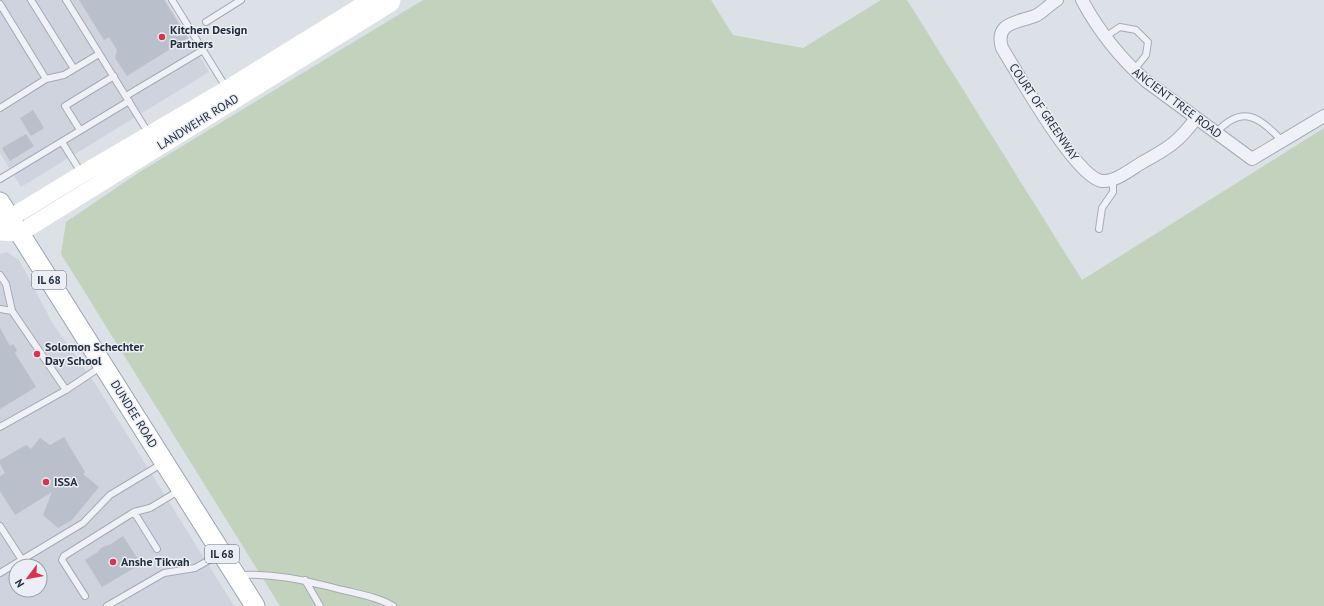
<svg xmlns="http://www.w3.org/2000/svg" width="1324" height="606" font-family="'PT Sans',sans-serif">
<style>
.built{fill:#ced3dd;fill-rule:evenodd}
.green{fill:#c2d2bc}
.building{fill:#b9c0cb}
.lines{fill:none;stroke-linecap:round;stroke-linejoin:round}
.service-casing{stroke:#a5abb5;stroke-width:8}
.minor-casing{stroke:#a5abb5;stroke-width:14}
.primary-casing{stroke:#9aa5b4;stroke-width:21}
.service{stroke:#eff1f6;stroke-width:6}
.minor{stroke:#eff1f6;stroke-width:12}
.secondary{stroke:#fff;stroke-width:17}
.primary{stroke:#fff;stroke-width:19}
.poi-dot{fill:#da334d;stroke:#ebeff5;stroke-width:1.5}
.labels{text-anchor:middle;stroke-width:3;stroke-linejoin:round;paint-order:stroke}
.shield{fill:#ebeff5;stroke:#606876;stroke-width:1}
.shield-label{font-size:11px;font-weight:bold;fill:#242e3f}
.poi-label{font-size:12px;font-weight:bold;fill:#242e3f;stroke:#ebeff5;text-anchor:start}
.street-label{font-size:12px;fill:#242e3f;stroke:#ebeff5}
</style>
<rect width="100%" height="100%" fill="#dce1e8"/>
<path class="built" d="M0 0H166L209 72 21 187 0 153Z
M7 252 19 260 53 324 96 385 234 606H0V254ZM16 566H40V590H16Z"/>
<path class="green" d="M423 0H711L733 35 803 48 881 0H907L1082 280 1324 128V606H280L61 254 66 222 138 173Z"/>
<path class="building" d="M79 0H164L188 38 127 76 115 58 117 50 109 37 104 40Z
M33 110 44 128 31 136 20 118Z
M26 134 34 146 10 161 2 148Z
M0 328 10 346 13 344 17 350 15 353 36 387 0 409Z
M64 437 85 472 83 474 99 487 72 520 58 528 43 515 52 492 15 515 0 491V476L5 473 0 464V460L26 445 31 449 40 438 50 445Z
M123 536 141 564 102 587 85 560 98 552 101 548 111 544Z"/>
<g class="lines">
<defs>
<path id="service" d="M31 0 74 69
M66 0 149 134
M172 0 227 89
M0 4 46 79
M206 22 241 0
M1105 37 1120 27 1136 30 1148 42 1146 55 1134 70
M126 96 203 50
M0 108 46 79 64 75 99 54
M80 130 65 106 114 76
M1216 133C1242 104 1260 117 1281 140
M62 142 82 174
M0 179 129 101
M1099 229 1102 208 1113 192V179
M0 275 6 284 12 311 66 390
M0 309 12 311
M0 427 66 390 102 366
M134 512 157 549
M0 526 22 560
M0 573 83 523 110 495 163 463
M239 575C277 573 306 581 343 590 359 594 378 597 393 606
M305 580 320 606
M85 596 62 560 64 556 134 512 150 508 180 490
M107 606 164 573 195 568 220 554"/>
<path id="minor" d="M1057 0C1050 4 1044 11 1037 15 1019 23 994 21 1002 48 1017 72 1076 178 1102 181 1116 182 1131 169 1143 162 1167 149 1180 141 1196 118
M1082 0C1099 32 1119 57 1146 81L1252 159 1324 116"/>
<path id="primary" d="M0 202 255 606"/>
</defs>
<use href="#service" class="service-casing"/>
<use href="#minor" class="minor-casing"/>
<use href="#primary" class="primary-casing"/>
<use href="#service" class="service"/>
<use href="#minor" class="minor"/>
<path class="secondary" d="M0 228 10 218 82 174 227 89 371 0
M0 232 20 233 391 3 392 0"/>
<use href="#primary" class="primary"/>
</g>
<g class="poi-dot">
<circle cx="162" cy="37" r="4"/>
<circle cx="37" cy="354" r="4"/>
<circle cx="46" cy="482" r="4"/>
<circle cx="113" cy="562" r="4"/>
</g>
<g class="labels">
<g class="shield">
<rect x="32" y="271" width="34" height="18" rx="3"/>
<rect x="205" y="545" width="34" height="18" rx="3"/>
</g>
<g class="shield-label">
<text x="49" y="284">IL 68</text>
<text x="222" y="558">IL 68</text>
</g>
<g class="poi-label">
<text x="170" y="34">Kitchen Design<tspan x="170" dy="14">Partners</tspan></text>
<text x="45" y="351">Solomon Schechter<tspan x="45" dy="14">Day School</tspan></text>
<text x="54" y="486">ISSA</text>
<text x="121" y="566">Anshe Tikvah</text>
</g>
<g class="street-label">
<text transform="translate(1177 103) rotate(37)" y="4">ANCIENT TREE ROAD</text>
<text transform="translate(1044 112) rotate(56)" y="4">COURT OF GREENWAY</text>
<text transform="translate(198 122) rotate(-32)" y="4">LANDWEHR ROAD</text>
<text transform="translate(134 414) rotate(58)" y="4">DUNDEE ROAD</text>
</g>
</g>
<g transform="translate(28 578) rotate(238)"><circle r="19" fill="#ebeff5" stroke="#9ba2ac"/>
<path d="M0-3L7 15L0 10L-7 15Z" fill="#da334d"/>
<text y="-6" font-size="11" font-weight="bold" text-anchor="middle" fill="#242e3f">N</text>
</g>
</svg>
